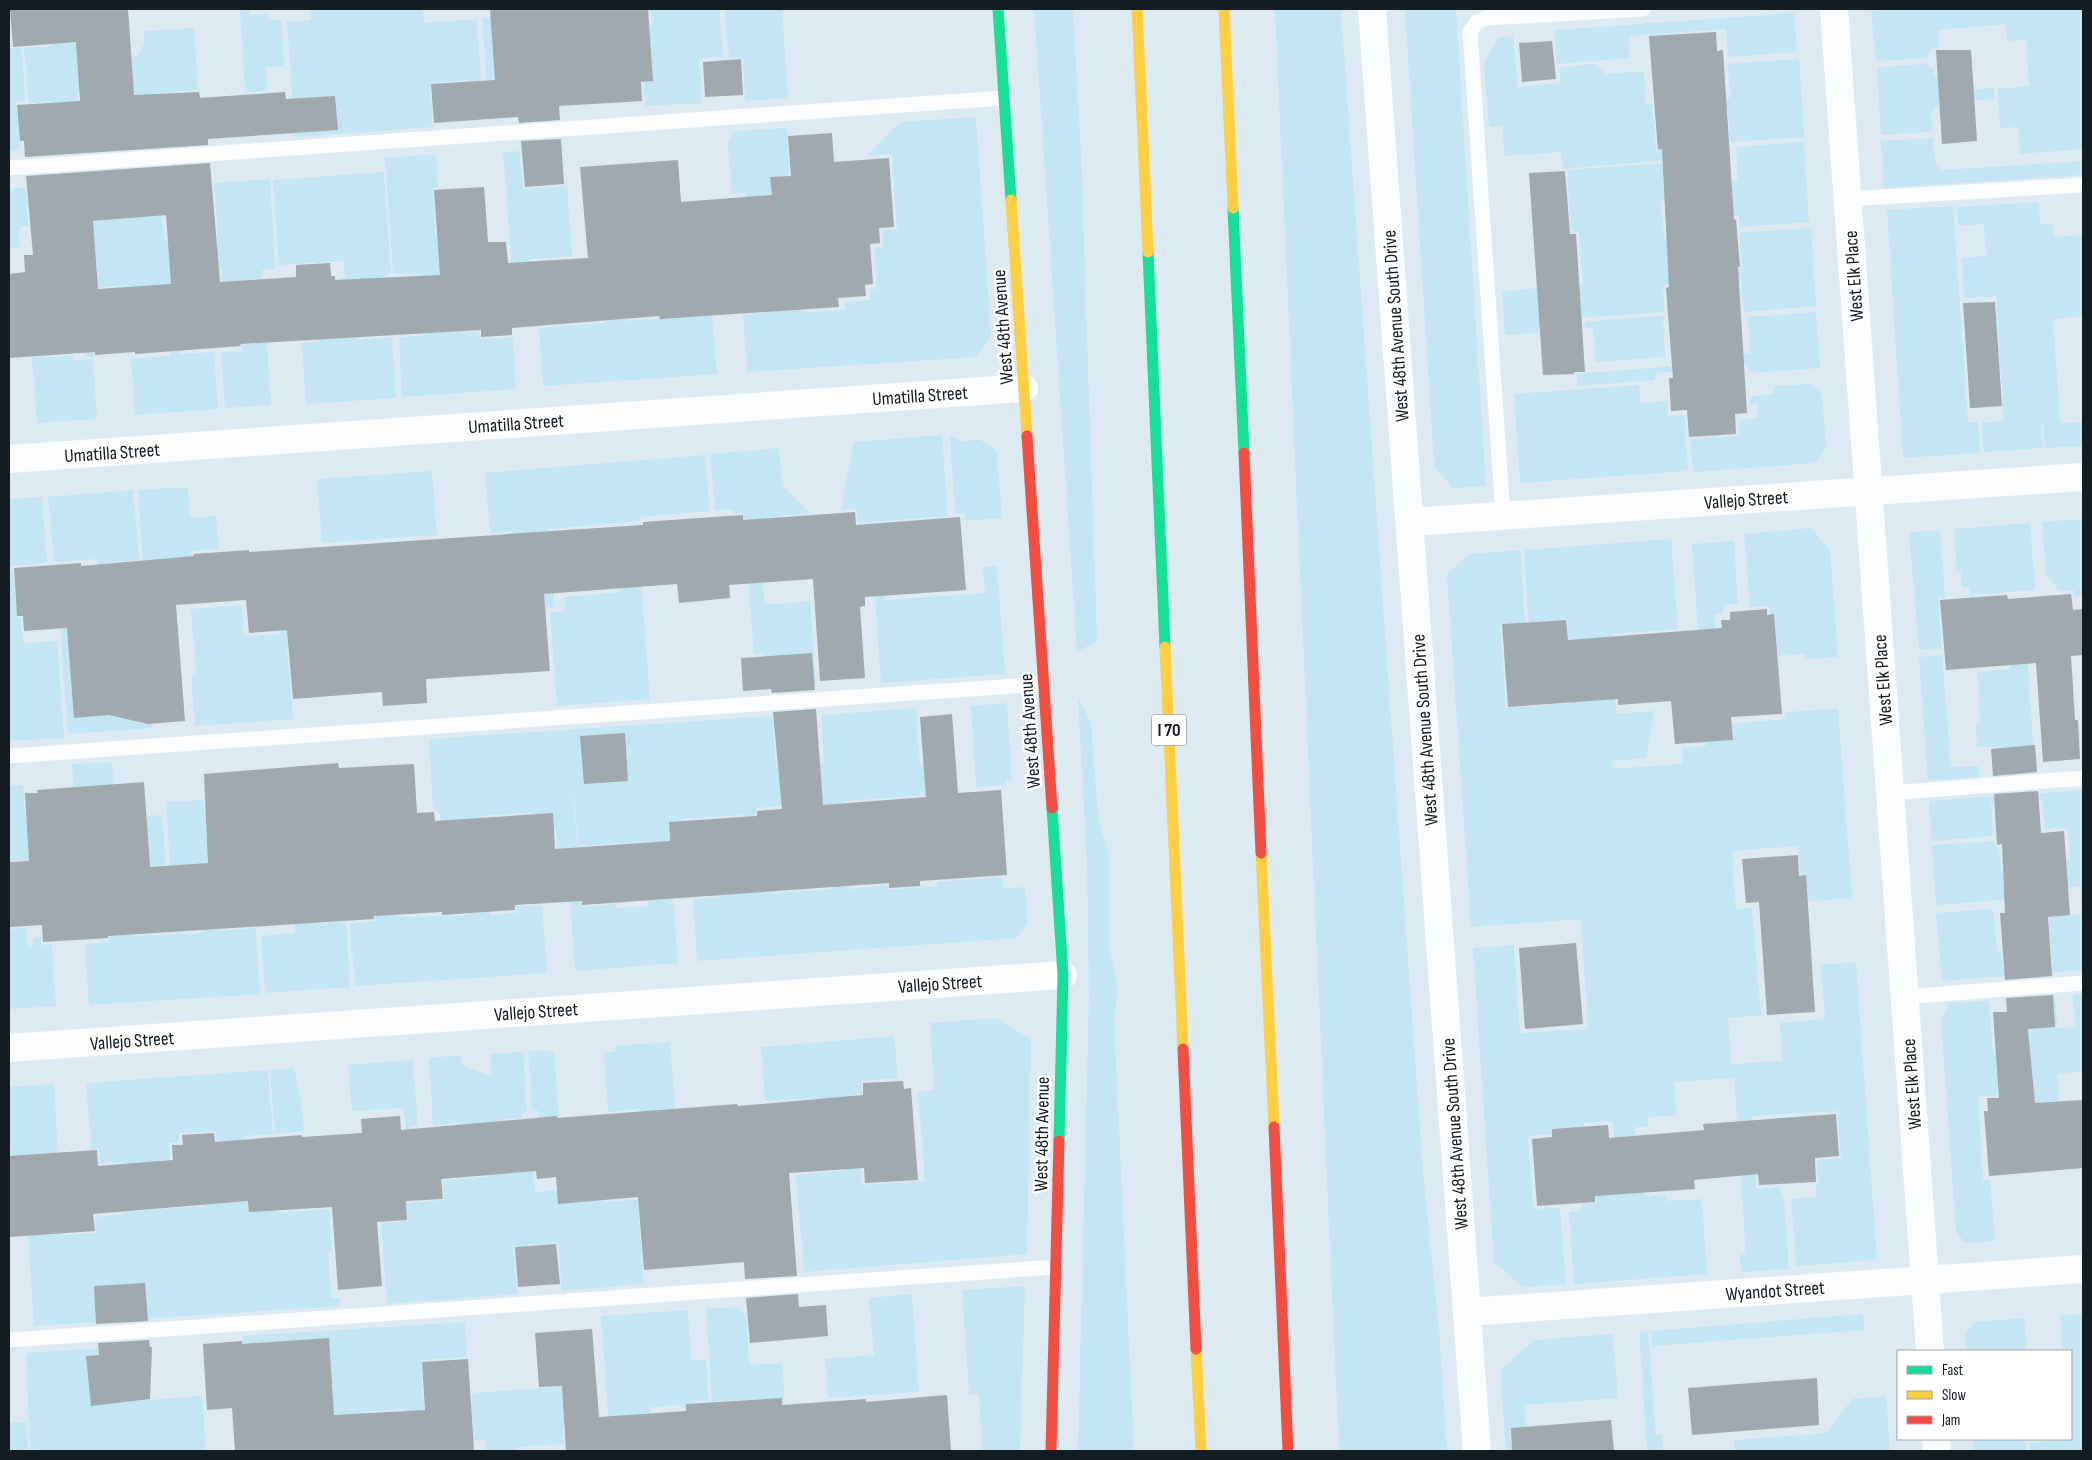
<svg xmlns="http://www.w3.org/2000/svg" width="2092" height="1460" font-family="'Sofia Sans Condensed',sans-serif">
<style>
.green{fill:#c4e6f4}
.building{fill:#9fa9ae;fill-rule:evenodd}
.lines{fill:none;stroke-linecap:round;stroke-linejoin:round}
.lane{stroke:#fafcfd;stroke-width:15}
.street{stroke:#fafcfd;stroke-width:28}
.fast{stroke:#16e098;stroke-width:11}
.slow{stroke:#ffcf43;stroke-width:11}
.jam{stroke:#f24e42;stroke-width:11}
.labels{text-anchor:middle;stroke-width:5;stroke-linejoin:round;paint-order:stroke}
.shield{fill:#fff;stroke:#5a6063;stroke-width:1}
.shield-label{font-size:18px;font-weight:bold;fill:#131c20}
.street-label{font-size:19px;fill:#131c20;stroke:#fff}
</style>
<rect width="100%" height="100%" fill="#ddeaf1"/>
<path class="green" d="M240 9H249L250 15 268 14 269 21 281 20 284 66 266 67 267 91 245 92Z
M310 9H423L424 23 477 19 481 81 469 82V80L430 83 433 127 295 137 287 22 311 20Z
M498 9H512L518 79 487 81 482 18 499 17Z
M576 9H604L607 39 638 28 652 26 651 9H719L723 57 699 58 702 103 645 106 642 65 581 80Z
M725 9H782L788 98 745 101 743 58H729Z
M1034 9H1073L1081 153 1097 641 1077 652Z
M1275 9H1341L1423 1172 1439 1330 1447 1451H1339Z
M1405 9H1456L1486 486 1452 488 1434 465Z
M1899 9H2083V149L2020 154 2018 127 2000 128 1998 89 2029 86 2026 40 2007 41 2005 24 1938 30 1939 47 1932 48 1926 58 1876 61 1871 11Z
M1794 13 1797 52 1728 57 1726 29 1629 36 1630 58 1557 64 1555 30Z
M75 26 99 91 77 92 80 136 55 138 53 101 29 103 24 48 53 46 52 28Z
M194 28 198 90 157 93 160 141 110 59 137 57 145 42 144 31Z
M1513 36 1518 87 1561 83 1559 67 1594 64 1606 74 1644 71 1646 104H1652L1656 150 1675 149 1676 159 1562 169 1561 152 1505 156 1502 126 1489 127 1484 63 1498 38Z
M9 37 11 49 22 48 25 101 16 102 20 150 9 151Z
M1799 59 1804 137 1730 142 1728 110 1656 115V104L1730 98 1728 64Z
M1925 64 1934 69V76H1942L1943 91 1994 88V99L1940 102 1931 114 1932 132 1881 135 1877 67Z
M976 117 991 336 976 357 747 372 743 315 763 313 762 296 748 226 746 193 731 194 728 142 734 131 787 128 789 177 795 208 803 313 845 310V302L870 300V289H877L874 247H883L882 231 897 230 892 154 867 156 900 122Z
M1933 138 1935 163 1942 170 2083 161V175L1884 188 1881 141Z
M1804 142 1809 222 1740 227 1739 216 1732 217 1682 185 1738 181 1736 147Z
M519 151 523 189 567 186 572 256 531 259V269L512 270 503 152Z
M436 154 438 187 433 188 435 236 481 233 444 278 448 333 479 332 480 339 513 337 516 389 402 397 399 337 425 336 422 273 393 274 385 158Z
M1676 162 1679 199 1661 200 1664 239H1677L1691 283 1663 285 1664 312 1573 318V325L1538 328V333L1505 335 1502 291 1583 285 1579 231H1571L1567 170Z
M384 172 391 274 386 275 387 287 337 290 336 279 345 278 344 261 279 265 273 180Z
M270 179 275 269 262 270 271 405 225 408 221 352 242 351 241 341 223 287 222 271H218L216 235 218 234 214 183Z
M160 182 164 240 211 237 173 273 179 354 214 352 218 409 135 415 131 359 170 356 169 340 131 295 130 285 89 288 94 357H85L75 223 127 219 124 185Z
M26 188 28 226H21L18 231 20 247 9 248V189Z
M2039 202 2040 224H2053L2054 237 2083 235V316L2053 319 2060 423 2083 422V446L2045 448 2043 424 2041 425 2043 448 1984 452 1982 423 2004 421 1996 296 1964 298 1961 258 1986 256 1984 224 1959 226 1957 207Z
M1953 206 1968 422H1978L1980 453 1903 458 1887 210Z
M1811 228 1816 306 1744 312 1741 279 1694 283 1693 272 1742 269 1739 233Z
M623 274 626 321 712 315 717 374 543 386 539 328 605 323 602 275Z
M354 291 357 340 392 337 396 398 306 404 302 343 319 342 318 326Z
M1816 312 1820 368 1749 373 1748 365 1655 373V380L1578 386 1577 374 1700 364V357L1750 353 1748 317Z
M1663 316 1665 357 1596 362 1593 328 1585 329V322Z
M73 356 74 360 93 359 97 419 37 423 32 358Z
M1810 384 1822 393 1826 446 1816 463 1693 472 1690 439 1740 436 1739 420 1758 418 1757 403 1750 404V397L1774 394V386Z
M1639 385 1641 403 1667 401 1668 416 1684 415 1688 471 1520 483 1514 394Z
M942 435 948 516 858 523 857 509 841 510 854 442Z
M950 437H954L962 442 979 439 997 451 1002 518 965 521V513L955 514Z
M779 448 783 486 810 513 778 516 782 572 762 574 765 605 810 601 816 685 766 688 763 654H754L743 513 734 514 733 509 715 511 710 454Z
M705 455 710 511 639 517 640 521 548 529 554 607 539 608 513 545 512 531 490 533 485 473Z
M432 471 437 535 322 543 317 479Z
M188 487 190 518 216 516 219 549 191 551 193 578 149 564V559L143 560 138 490Z
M133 490 139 560 105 563 109 609H102L97 559 54 562 48 497Z
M42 497 47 563 9 566V499Z
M2083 519V596L2074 597V590L2059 591 2046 574 2042 522Z
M2030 523 2035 590 1970 595 1969 587H1962L1961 572H1957L1954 529Z
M1811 528 1830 551 1838 657 1805 659 1804 654 1778 656 1774 614H1770L1769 606 1750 607 1744 534Z
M1940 530 1945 597 1938 598 1942 648 1919 650 1909 532Z
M1671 539 1678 629 1610 634 1616 714 1655 711 1646 758 1611 761 1612 769 1682 764V748L1706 746 1692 544 1734 541 1738 604 1723 605V613L1714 614 1720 692 1731 724 1786 719 1785 712 1838 709 1852 898 1803 902 1798 846 1732 851 1736 909 1752 908 1761 1015 1728 1018 1731 1064 1782 1061 1780 1023 1825 1019 1821 965 1856 962 1877 1260 1796 1266 1791 1199 1816 1197V1185L1818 1184 1817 1160 1841 1158 1837 1111 1751 1116 1756 1189 1781 1187V1198L1784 1199 1789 1269 1741 1272 1740 1255 1746 1254 1734 1078 1674 1082 1676 1115 1648 1117V1126L1635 1127 1637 1152H1642L1645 1196 1666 1195 1667 1201 1702 1199 1707 1274 1574 1284 1569 1212 1581 1211V1204L1596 1203 1595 1193 1616 1160 1613 1121 1584 1123V1132L1528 1136 1533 1209 1560 1208 1566 1284 1523 1287 1494 1262 1473 948 1514 945 1520 1033 1588 1029 1581 919 1471 927 1447 575 1469 554 1520 550 1525 622 1500 624 1506 708 1573 703 1567 619 1529 622 1524 550Z
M639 557 650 699 557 706 550 613 565 611 564 597 621 592 618 558Z
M873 565H882L885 600 985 593 983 567 997 566 1005 674 881 683Z
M9 569H13L17 618H21L23 643 57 641 64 738 9 741Z
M275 582 315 645 287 647 293 719 195 726 191 675 196 674 191 609 242 605 244 636 279 634Z
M2024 602 2035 773 2004 775 2001 746 1977 747 1976 723 1980 722 1977 672 2011 669 2010 649Z
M60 625 148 664 152 728 68 734Z
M1942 655 1951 767 1978 766 1979 777 1928 780 1919 657Z
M1078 698 1091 722 1098 816 1109 857V946L1118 991 1114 1019 1134 1451H1078L1089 996 1087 864Z
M1007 703 1012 781H1006V785L976 787 971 706Z
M916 708 920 764 955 762 928 795 845 801 846 820 819 803 756 808 757 831 745 832 744 815 681 819V823L668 824 673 898 657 899 653 841 578 846 570 747 581 907 616 904 617 908 648 906V901L673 899 678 963 575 971 568 871H558L556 829 535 830 533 812 482 816 483 833H440V814L433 807 429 739 772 716 776 768 824 764 821 715Z
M112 762 116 821 147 819V816L162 815 166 865 129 868 27 921 23 860 9 861V786L23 785 27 830 76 827 72 764Z
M2083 790V970L1942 981 1936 913 1993 909 1997 951H2001L2003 969 2052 966 2049 917 2081 914 2080 887 2026 890 2027 898 1936 905 1932 845 1994 841 1995 847H1999L2001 870 2050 866 2049 860 2070 859 2068 827 2045 829 2042 800 1991 803 1993 836 1931 841 1929 801Z
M203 800 204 812 209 811 250 861 171 882 166 802Z
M844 824 848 889 887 885V890L937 886V882L1002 877 1003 889 1025 887 1028 923 1017 938 697 961 693 899 718 897 717 883 762 889V894L834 889 829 826Z
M288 826 306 856 310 924 346 922 350 987 265 993 261 936 295 933Z
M395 858 399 917 468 915V907L489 906 490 915 516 913V906L542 905 547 973 355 986 350 923 375 921V913Z
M130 885 134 936 203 933 202 904 217 903 219 931 256 928 260 994 89 1005 85 944 110 942 106 886Z
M26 928 28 947 33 946V938L41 937V945L52 944 56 1006 9 1009V929Z
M2083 994V1071L2057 1074 2063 1153 2032 1105 2031 1093 1978 1097 1983 1180H1990L1995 1241 1965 1243 1956 1232 1941 1019 1949 1003 1989 1001 1993 1055 2031 1053 2027 998 2055 996 2057 1028 2075 1027 2073 995Z
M996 1018 1031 1039 1027 1254 804 1272 796 1175 843 1171 837 1099 855 1098 862 1185 925 1181 918 1092 934 1090 930 1023Z
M894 1036 898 1078 861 1081 862 1094H857V1096L813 1104 812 1098 765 1101 761 1047Z
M670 1042 683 1214 641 1117 640 1109 608 1112 604 1053 615 1052V1046Z
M549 1050 554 1054 559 1116 539 1117 538 1110 532 1111 528 1051Z
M523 1052 527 1112 522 1113V1118L501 1119 502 1125 462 1129V1122L433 1125 429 1058 461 1055 462 1065 491 1076 490 1054Z
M413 1060 418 1126 411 1127 417 1199 406 1132 404 1108 352 1111 348 1065Z
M294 1068 302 1105 304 1131 275 1134 270 1070Z
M268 1070 273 1134 243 1136 247 1186 217 1145 216 1131 179 1133V1142L169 1143 173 1206 127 1210 123 1162 100 1163 99 1149H91L86 1083Z
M54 1084 58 1151H56L57 1162 12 1163 11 1146H9V1087Z
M483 1129 533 1170 535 1192 582 1188 600 1171 603 1202 663 1198 665 1215 639 1218 644 1284 562 1291 558 1242 513 1246 517 1294 387 1304 381 1223 408 1221 407 1203 444 1200 443 1181 487 1177Z
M57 1164 62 1235 96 1233 95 1217 126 1214V1212L203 1206V1192L277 1203V1213L329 1209 332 1252H328L331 1298H340V1306L34 1326 24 1166Z
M1025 1286 1020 1451H982L979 1394H969L962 1290Z
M912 1294 919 1392 828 1398 825 1359 874 1355 869 1298Z
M737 1307 746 1316 749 1365 782 1363 786 1420 749 1422 748 1399 712 1402 706 1309Z
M688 1310 691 1361 706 1360 709 1400 695 1401V1407L681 1408 680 1405 651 1407V1413L634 1415 610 1440 601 1316Z
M1863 1314 1864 1330 1652 1346 1651 1331Z
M2083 1314V1451H2030V1443L2072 1440 2071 1351H2063L2060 1315Z
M2024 1318 2027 1351H1966L1965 1333 1975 1322Z
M465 1322 467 1357 421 1360 426 1445 423 1446V1451H417L416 1442H408L405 1409 363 1412 366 1450 323 1431 324 1451H295L292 1412 244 1365 242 1336Z
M1648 1331 1656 1435H1662L1663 1451H1647L1639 1332Z
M1613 1334 1618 1398 1525 1405 1528 1451H1506L1500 1371 1534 1340Z
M103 1348 135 1401 202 1396 206 1451H37V1449H30L26 1353Z
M591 1385 594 1421 563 1424 564 1444 517 1447V1451H486L485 1440 428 1444 426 1408 472 1405V1393Z
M1886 1396 1890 1451H1735L1734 1440 1827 1433 1852 1399Z
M26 1422 28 1450 9 1451V1423Z
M1973 1439H2025L2026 1451H1974Z"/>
<path class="building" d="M10 9H128L134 95 199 92 200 98 285 92 286 99 335 96 338 130 208 139V145L25 157 24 141H20L17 105 80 101 76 42 13 47Z
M490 9H648L653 81 641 82 642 101 559 106 560 120 519 123 518 117 434 123 431 84 495 80Z
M1716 32 1717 51 1723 50 1734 220 1736 219 1740 267H1738L1747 413 1735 414 1736 434 1689 437 1687 410 1671 411 1669 378H1673L1666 288 1669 287 1662 149 1658 150 1649 36Z
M1552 41 1556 79 1522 82 1519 43Z
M1936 50H1971L1977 141 1942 144Z
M741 59 743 95 705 97 703 62Z
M832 133 834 162 889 158 894 227 879 228 880 243 870 244 873 284 865 285 866 296 838 298 839 307 660 319 659 316 512 328V335L481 337V330L240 344 241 346 135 354V352L95 355V352L9 358V274L25 272 24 255H33L26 176 210 163 220 282 296 277V265L330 263 331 276H335V280L440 275 434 190 484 187 488 242H506L508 263 588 258 580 167 678 160 681 202 772 195 770 177 791 176 788 136ZM166 215 171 284 98 289 93 221Z
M561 139 564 184 525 187 521 141Z
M1565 171 1570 234H1576L1585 372H1574V374L1543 375 1529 173Z
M1995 302 2002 406 1972 408H1970L1963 303Z
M855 512 856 525 960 517 966 590 865 597V606L860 607 865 678 820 681 813 579 729 585 730 598 679 603 677 584 544 594 550 671 426 679 427 703 383 706 382 692 293 699 287 630 249 633 246 600 176 605 185 721 148 724 109 715 74 718 67 628 24 631 23 616H17L14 568 81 563V566L194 556 193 554 249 550V552L552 531 643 525V522L743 515V520Z
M2071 594 2073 610 2083 609V655L2071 656 2075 720H2078L2080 759 2043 762 2036 663 1946 670 1940 600 2007 595 2008 599Z
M1767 609V615L1774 614 1782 714 1731 717 1733 740 1675 744 1671 701 1618 705V699L1508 707 1502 624 1566 620 1568 640 1722 628 1721 620H1730V612Z
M812 653 815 690 772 693 771 689 743 691 741 658Z
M816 709 823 805 926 797 920 717 952 714 958 793 1001 790 1007 875 920 881V886L889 888V883L582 905V901L515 905V910L442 915V912L374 916V919L108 936V938L43 942 42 925 9 927V862L29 861 25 793H38L37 790 144 782 150 867 208 863 204 774 338 763 339 768 414 764 417 813 434 812 435 821 553 813 555 849 670 841 669 822 757 816V811L782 809 773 712Z
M625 733 628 781 584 784 580 736Z
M2035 745 2037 772 1993 776 1991 749Z
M2038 791 2041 833 2064 831 2070 915 2048 917 2052 976 2005 980 2000 913H2005L2002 844 1997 845 1994 794Z
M1798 855 1799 876 1806 875 1815 1012 1767 1015 1759 902 1746 903 1742 859Z
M1576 943 1583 1024 1525 1029 1519 948Z
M2053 995 2055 1027 2028 1029 2035 1103 2083 1100V1168L1989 1176 1984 1111H1988L1987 1098H1999L1993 1012H2007L2006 998Z
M903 1081 904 1089 911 1088 918 1180 865 1183 864 1168 789 1173 797 1276 745 1279 744 1262 644 1270 638 1197 558 1204 556 1177 537 1179 536 1171 441 1179 443 1199 406 1201 407 1220 377 1222 382 1286 338 1290 332 1207 249 1212 248 1201 93 1214 95 1231 9 1237V1156L97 1150 98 1166 173 1160 172 1145H183L182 1135 214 1133 215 1142 302 1135V1137L362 1133 361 1119 400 1116 401 1130 557 1116V1118L737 1104 738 1106 863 1095V1083Z
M1836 1114 1839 1156 1815 1158 1816 1182 1759 1185 1758 1174 1694 1180 1695 1189 1595 1196V1202L1537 1206 1532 1139 1552 1137V1129L1608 1125 1609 1138 1704 1130 1703 1124Z
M556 1244 560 1284 518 1287 515 1247Z
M145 1283 148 1321 96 1324 94 1286Z
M798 1294 799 1307 826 1305 828 1336 750 1343 746 1298Z
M592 1329 599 1417 686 1411V1404L782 1398V1405L866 1399V1402L947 1395 951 1451H566L562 1386 539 1387 535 1333Z
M329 1338 334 1415 425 1410 422 1362 468 1359 474 1451H235L232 1408 207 1410 203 1344 242 1341V1344Z
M149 1340 150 1347H152L150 1399 91 1406 86 1356 99 1355 98 1343Z
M1817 1378 1819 1425 1692 1435 1688 1388Z
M1611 1420 1614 1451H1512L1511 1428Z"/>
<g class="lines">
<path class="lane" d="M9 168 1004 98
M1847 199 2083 185
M1503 516 1470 32 1477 22 1487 18 1643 9
M9 756 1043 684
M1890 793 2083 778
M1904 997 2083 983
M9 1340 1056 1267"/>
<path class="street" d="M1372 9 1477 1451
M1834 9 1930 1351
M9 459 1024 388
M1409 522 2083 477
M9 1048 1063 975
M1467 1312 2083 1269
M1936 1439 1937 1451"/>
<path class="fast" d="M998 9 1011 200
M1233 208 1244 453
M1148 252 1165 647
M1052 808 1063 975 1059 1141"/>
<path class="slow" d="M1137 9 1148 252
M1224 9 1233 208
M1011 200 1027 436
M1165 647 1183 1049
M1261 853 1274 1127
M1196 1349 1201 1451"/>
<path class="jam" d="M1027 436 1052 808
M1244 453 1261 853
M1183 1049 1196 1349
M1274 1127 1288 1451
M1051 1451 1059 1141"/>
</g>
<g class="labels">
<rect class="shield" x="1151.5" y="714.5" width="35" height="31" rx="4"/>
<g class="shield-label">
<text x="1169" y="736">I 70</text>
</g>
<g class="street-label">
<text transform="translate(1853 276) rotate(-94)" y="7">West Elk Place</text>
<text transform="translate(1395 326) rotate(-94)" y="7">West 48th Avenue South Drive</text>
<text transform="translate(1002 327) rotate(-94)" y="7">West 48th Avenue</text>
<text transform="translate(920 395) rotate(-4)" y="7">Umatilla Street</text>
<text transform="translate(516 423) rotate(-4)" y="7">Umatilla Street</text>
<text transform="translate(112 452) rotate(-4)" y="7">Umatilla Street</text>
<text transform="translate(1746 499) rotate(-4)" y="7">Vallejo Street</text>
<text transform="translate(1882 680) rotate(-94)" y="7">West Elk Place</text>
<text transform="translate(1424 730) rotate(-94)" y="7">West 48th Avenue South Drive</text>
<text transform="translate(1029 731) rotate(-94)" y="7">West 48th Avenue</text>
<text transform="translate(940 983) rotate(-4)" y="7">Vallejo Street</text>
<text transform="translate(536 1011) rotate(-4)" y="7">Vallejo Street</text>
<text transform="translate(132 1040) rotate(-4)" y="7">Vallejo Street</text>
<text transform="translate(1911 1084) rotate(-94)" y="7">West Elk Place</text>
<text transform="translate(1041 1134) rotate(-89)" y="7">West 48th Avenue</text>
<text transform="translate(1454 1134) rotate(-94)" y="7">West 48th Avenue South Drive</text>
<text transform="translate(1775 1290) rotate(-4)" y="7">Wyandot Street</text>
</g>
</g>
<rect width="2092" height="1460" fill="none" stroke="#131c20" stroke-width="20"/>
<rect x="1897" y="1350" width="175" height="90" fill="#ffffff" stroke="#a1a4a6"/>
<rect x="1907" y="1366" width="25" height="8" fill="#16e098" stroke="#a1a4a6"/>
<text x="1942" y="1375" font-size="15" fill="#131c20">Fast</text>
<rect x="1907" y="1391" width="25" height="8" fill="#ffcf43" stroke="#a1a4a6"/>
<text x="1942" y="1400" font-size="15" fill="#131c20">Slow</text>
<rect x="1907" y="1416" width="25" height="8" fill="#f24e42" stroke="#a1a4a6"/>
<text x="1942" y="1425" font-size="15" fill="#131c20">Jam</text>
</svg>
